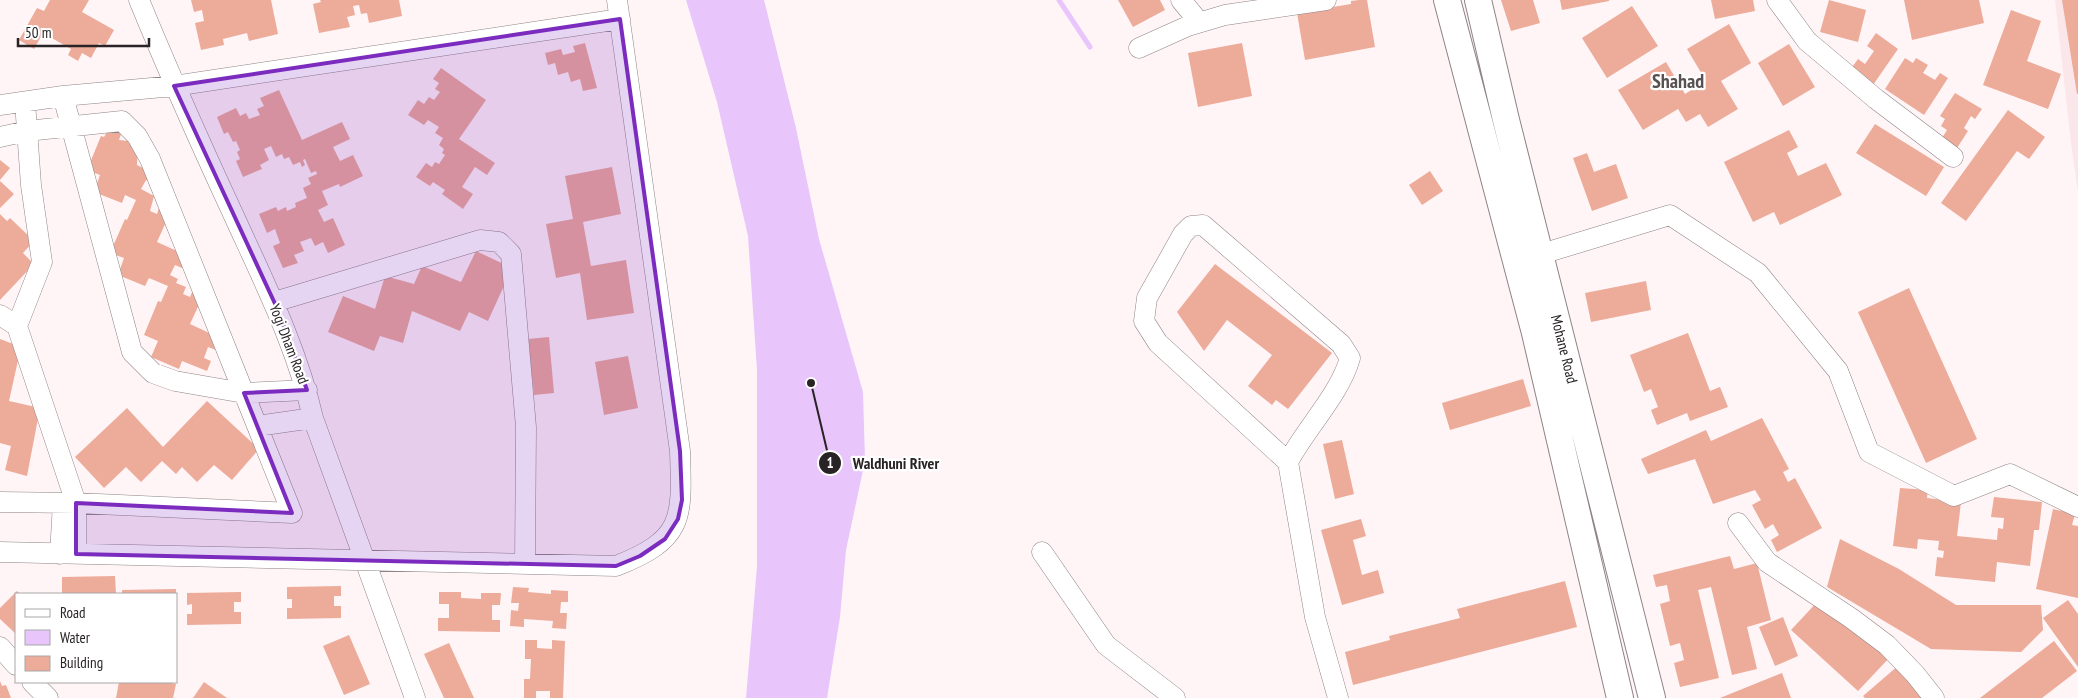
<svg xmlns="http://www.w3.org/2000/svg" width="2078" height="698" font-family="'PT Sans Narrow',sans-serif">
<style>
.built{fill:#fbe7ea}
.water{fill:#e8c5fb}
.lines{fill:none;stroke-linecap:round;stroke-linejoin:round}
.stream{stroke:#e8c5fb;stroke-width:5}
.building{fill:#edab99}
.minor-casing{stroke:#8e8485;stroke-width:21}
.major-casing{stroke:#8e8485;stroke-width:28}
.minor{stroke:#fff;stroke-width:20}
.major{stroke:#fff;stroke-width:26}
.marked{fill:#7b2cbf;fill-opacity:0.2;stroke:#7b2cbf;stroke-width:4;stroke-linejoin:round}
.labels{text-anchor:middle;stroke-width:4.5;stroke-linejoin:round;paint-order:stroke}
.street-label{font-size:15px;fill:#282324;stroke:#fff}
.district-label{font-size:20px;font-weight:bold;fill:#595051;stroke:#fff}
.leader{fill:none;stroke:#282324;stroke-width:2}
.callout-dot{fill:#282324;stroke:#fff;stroke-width:2}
.mark-label{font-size:15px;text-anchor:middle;font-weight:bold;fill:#fff}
.callout-label{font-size:16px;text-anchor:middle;font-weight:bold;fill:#282324;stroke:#fff;stroke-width:4.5;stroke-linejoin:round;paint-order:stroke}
</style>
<rect width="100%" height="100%" fill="#fff5f7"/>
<path class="built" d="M2055 0H2078V192L2071 144Z"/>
<path class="water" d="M686 0H764L796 128 819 239 863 392 865 461 846 550 840 617 827 698H746L757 566V370L748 236 717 102Z"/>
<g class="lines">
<path class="stream" d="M1059 0 1090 47"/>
</g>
<path class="building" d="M50 0H89L82 12 114 30 105 46 99 43 91 58 82 53 78 61 68 55 71 49 43 33 34 49 19 40 37 8 44 11Z
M191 0H271L278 34 249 41 247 33 223 39 224 45 201 50 195 23 204 21 202 10 194 12Z
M320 0H399L402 16 369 23 367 13 361 14 359 5 353 6 355 15 347 17 350 27 319 33 313 4 321 2Z
M1118 0H1160L1165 10 1133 27Z
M1359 0H1367L1375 47 1305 60 1297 13 1351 4V1Z
M1501 0H1533L1540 23 1511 31Z
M1560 0H1609V1L1562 10Z
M1711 0H1753L1755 11 1715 19Z
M1829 0 1866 10 1858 42 1820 32Z
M1904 0H1979L1984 23 1912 40Z
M2062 0H2078V94H2077Z
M1632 6 1658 46 1607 78 1582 38Z
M2011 10 2041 21 2027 61 2061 74 2048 109 1983 85Z
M1729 24 1751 63 1721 81 1738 109 1708 127 1700 114 1686 122 1678 109 1643 130 1618 90 1666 62 1685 94 1706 81 1687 49Z
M1876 33 1898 49 1873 85 1850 70 1858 59 1865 64 1874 51 1867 46Z
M585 43 597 88 583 91 580 79 571 82 568 72 558 75 555 63 548 65 545 53 561 49 563 55 575 52 573 46Z
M1242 43 1252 96 1198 107 1188 53Z
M1789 44 1815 87 1783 106 1758 63Z
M1905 58 1913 63 1916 58 1928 65 1923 73 1935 80 1940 73 1948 78 1924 115 1885 89Z
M441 68 486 100 459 139 495 163 487 175 475 167 462 187 473 194 463 209 442 194 445 190 433 182 430 186 416 177 426 163 432 167 435 162 439 164 445 155 442 153 444 149 439 145 443 138 435 133 439 127 428 120 424 125 408 115 418 100 424 104 429 97 434 100 440 92 435 89 439 83 433 79Z
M279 90 302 140 342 122 350 139 333 147 340 161 353 155 363 176 340 187 339 184 322 191 328 205 318 210 324 222 333 218 345 245 328 253 323 242 315 246 311 238 300 242 304 251 294 255 298 263 283 268 273 246 280 243 275 229 267 233 259 214 276 207 278 211 286 207 287 211 296 207 295 203 307 198 303 188 311 184 308 178 317 174 316 171 311 173 305 159 303 160 305 165 302 167 300 162 293 165 289 157 284 159 282 154 276 157 271 146 264 149 269 160 260 165 262 169 243 177 236 161 240 159 237 152 240 150 236 141 233 142 228 132 224 134 217 117 236 108 240 116 246 113 249 119 260 115 257 109 264 106 260 98Z
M1955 93 1982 109 1975 119 1971 116 1964 128 1968 131 1957 148 1942 138 1947 130 1941 126 1945 119 1940 116Z
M2008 110 2045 137 2029 159 2017 151 1966 221 1941 203Z
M1875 124 1944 167 1926 196 1856 153Z
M111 125 123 128 119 140 138 142 137 165 155 174 153 182 146 180 141 189 154 196 150 211 157 214 159 208 170 213 157 242 188 256 182 268 175 265 170 275 178 279 176 283 186 287 183 294 190 297 193 290 203 296 190 324 220 338 216 350 208 347 204 358 211 361 207 371 182 361 179 369 151 357 158 341 144 335 158 301 161 302 168 286 149 278 145 286 118 275 124 258 110 253 125 219 127 220 136 200 125 195 122 203 94 192 100 175 87 170 101 136 104 137Z
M1789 130 1798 147 1787 153 1798 176 1826 163 1842 195 1780 225 1774 212 1753 222 1724 162Z
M1587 153 1594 172 1616 164 1628 198 1592 211 1573 158Z
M0 160 10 168 0 180Z
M612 167 621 214 583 222 591 266 626 260 634 313 587 320 580 273 556 278 546 224 573 219 565 176Z
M1430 171 1443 191 1422 205 1409 185Z
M0 181 14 194 0 208Z
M0 214 7 221 10 218 34 241 23 253 34 264 0 300Z
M476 251 512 268 488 321 469 312 460 331 412 311 403 343 380 336 374 351 328 332 343 296 375 309 385 276 414 284 422 266 461 282Z
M1215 264 1332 353 1288 409 1276 400 1272 405 1248 386 1272 355 1227 320 1204 351 1177 312Z
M1646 281 1651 310 1591 322 1585 293Z
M1909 288 1977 439 1926 463 1858 312Z
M1688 333 1710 391 1720 387 1728 407 1690 421 1687 413 1657 425 1651 410 1658 407 1651 389 1644 392 1630 355Z
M549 337 554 393 534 395 528 339Z
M0 339 21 347 9 401 40 408 27 476 5 470 11 446 0 443Z
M628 356 638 408 604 415 595 362Z
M1523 379 1531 406 1450 430 1442 403Z
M207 401 259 449 232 480 214 465 197 482 182 467 176 474 162 461 141 482 126 467 104 488 75 457 127 408 163 447Z
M1762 418 1789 469 1783 472 1788 482 1795 478 1822 528 1777 552 1771 540 1779 535 1773 524 1765 529 1752 505 1761 500 1755 490 1713 504 1695 459 1648 474 1641 459 1706 430 1711 441Z
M1342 440 1354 494 1335 499 1323 444Z
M1900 488 1928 490 1927 498 1961 502 1957 536 1997 540 1998 528 2003 529 2004 518 1991 517 1994 497 2042 502 2039 530H2034L2030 566 1997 562 1995 582 1935 576 1937 557 1943 558 1944 551 1938 550 1939 541 1918 539 1917 549 1893 546Z
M2053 509 2075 514 2072 525 2078 526V598L2036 589Z
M1361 519 1366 536 1353 540 1362 575 1378 570 1384 593 1342 605 1321 530Z
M1840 539 1899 569 1956 605H2041L2043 630 2021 652 1931 649 1827 587Z
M1730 556 1734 569 1757 563 1771 620 1747 627 1757 669 1732 675 1711 587 1698 590 1719 678 1680 687 1674 663 1684 660 1680 643 1670 646 1660 604 1670 601 1667 585 1656 587 1653 575Z
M115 576 116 594H62V577Z
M1565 581 1577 627 1353 685 1345 652 1390 640 1389 636 1460 618 1457 609Z
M341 586V596H334V606H341V618L287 619V608H292V599H287V587Z
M513 587 529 588 528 592 551 594V590L568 591V602H561L560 613H567L566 629 552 628 553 621 524 619V627L510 626 511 610 518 611 519 603H511Z
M176 589V594H122V590Z
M17 591 20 594H16V634L0 619V608Z
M241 592V602H234V612H241V624L187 625V614H192V604L187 605V593Z
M439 592H461V598L481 599V593H501L500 605H492V620H500V632L438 631V618H449V604H439Z
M1819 600 1891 656 1858 691 1791 630Z
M2068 600 2078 614V667L2043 618Z
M1783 617 1798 656 1775 666 1759 627Z
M349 635 370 684 344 695 323 646Z
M525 640H537V648L552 649V640L565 641 563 698H550V691H536V698H524V679H530L531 659H525Z
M2054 641 2077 671 2042 698H1980Z
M449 643 474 698H444L424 654Z
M1899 665 1928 698H1865L1863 696Z
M1782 673 1791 698H1720Z
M0 681 2 686 6 685 11 698H0Z
M119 682H166L176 684 173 698H116Z
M204 682 227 698H193Z"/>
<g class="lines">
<defs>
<path id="minor" d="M139 0C169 73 201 145 234 216 264 282 297 347 313 418L415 698
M1181 0 1199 22
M1777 0 1807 41 1876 99 1953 157
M1139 48 1188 26 1225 15 1326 0
M63 96 132 352 153 373 175 381 244 393 307 390
M0 105 63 96 174 86 620 19
M0 137 27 131 122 121 137 136 150 159 292 513 76 503 17 326 42 262 31 185 25 102
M1528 258 1670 215 1758 273 1838 371 1869 452 1954 496 2010 474 2078 507
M274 302 480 240 499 242 511 254 526 427 525 564
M0 315 17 326
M257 426 313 418
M1288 462C1306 428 1340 394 1350 358L1341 344 1203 225 1191 226 1183 234 1147 298 1144 321 1158 343 1288 462 1315 617 1338 698
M0 502 76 503V554
M1738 523 1767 562 1851 618 1887 645 1915 674 1934 698
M0 552 616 566C685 539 682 518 680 451L617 0
M1042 552 1106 645 1175 698
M60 554 63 503
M0 647 16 665
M32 682 48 698"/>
<path id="major" d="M1447 0 1535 333 1620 698
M1478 0 1506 120 1652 698"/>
</defs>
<use href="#minor" class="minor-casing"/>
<use href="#major" class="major-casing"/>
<use href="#minor" class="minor"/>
<use href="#major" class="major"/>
</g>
<path class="marked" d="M620 19 680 451 682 500 678 519 665 539 640 556 616 566 76 554V503L292 513 244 393 307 390 277 308 174 86Z"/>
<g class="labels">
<g class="street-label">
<text transform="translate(289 344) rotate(69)" y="5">Yogi Dham Road</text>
<text transform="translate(1564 349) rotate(76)" y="5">Mohane Road</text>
</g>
<g class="district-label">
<text x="1678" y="88">Shahad</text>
</g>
</g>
<path class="leader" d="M811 383L830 463"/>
<g class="callout-dot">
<circle cx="811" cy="383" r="5"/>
<circle cx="830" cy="463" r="12"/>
</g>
<g class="mark-label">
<text x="830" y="468">1</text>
</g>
<g class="callout-label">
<text x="896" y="469">Waldhuni River</text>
</g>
<rect x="15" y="593" width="162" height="90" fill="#ffffff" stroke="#a9a7a7"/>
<rect x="25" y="609" width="25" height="8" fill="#ffffff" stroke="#a9a7a7"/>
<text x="60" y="618" font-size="15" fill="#282324">Road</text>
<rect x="25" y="630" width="25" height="15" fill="#e8c5fb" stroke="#a9a7a7"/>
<text x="60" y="643" font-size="15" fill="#282324">Water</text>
<rect x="25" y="656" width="25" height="15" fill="#edab99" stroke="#a9a7a7"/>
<text x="60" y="668" font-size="15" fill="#282324">Building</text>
<path d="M18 38v8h131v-8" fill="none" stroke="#282324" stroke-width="2.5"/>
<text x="25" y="38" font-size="15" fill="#282324" stroke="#ffffff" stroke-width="4" paint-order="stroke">50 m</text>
</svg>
